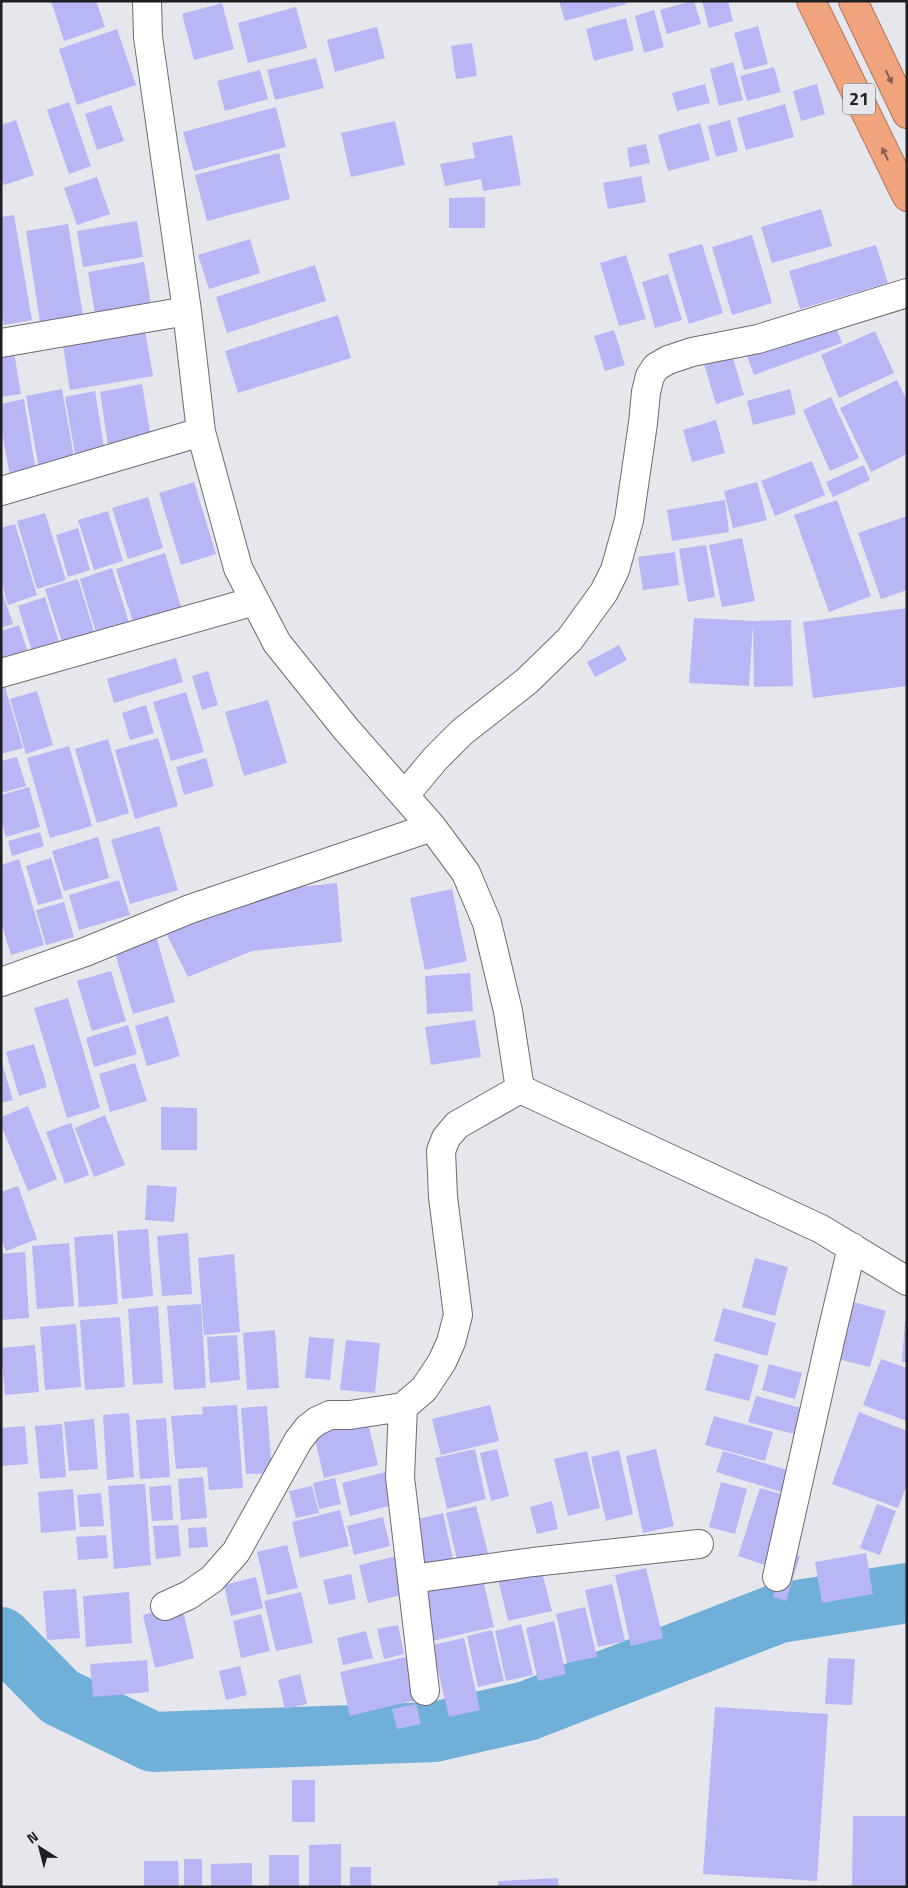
<svg xmlns="http://www.w3.org/2000/svg" width="908" height="1888" font-family="'Titillium Web',sans-serif">
<style>
.lines{fill:none;stroke-linecap:round;stroke-linejoin:round}
.river{stroke:#70afd8;stroke-width:60}
.building{fill:#b8b6f5}
.minor-casing{stroke:#6c6c72;stroke-width:30}
.highway-casing{stroke:#a8755d;stroke-width:30}
.minor{stroke:#fff;stroke-width:28}
.highway{stroke:#f1a37e;stroke-width:28}
.oneway{fill:#886150}
.labels{text-anchor:middle;stroke-width:5;stroke-linejoin:round;paint-order:stroke}
.shield{fill:#e6e6ed;stroke:#5b5b5e;stroke-width:1}
.shield-label{font-size:18px;font-weight:bold;fill:#1f1f21}
</style>
<rect width="100%" height="100%" fill="#e6e6ed"/>
<g class="lines">
<path class="river" d="M1 1637 60 1697 153 1742 434 1732 527 1711 779 1613 907 1593"/>
</g>
<path class="building" d="M51 1H96L105 27 64 41Z
M559 1H625L626 4 565 21Z
M692 1H694L701 24 667 34 660 10Z
M702 1H728L733 21 709 28Z
M222 3 234 49 194 60 182 14Z
M296 7 307 48 248 63 238 23Z
M654 10 664 47 644 53 635 16Z
M626 18 634 50 594 61 586 29Z
M758 26 768 64 744 70 734 33Z
M377 27 385 58 335 72 327 40Z
M117 29 136 85 77 105 59 49Z
M472 43 477 76 456 79 451 46Z
M316 58 324 88 275 100 267 70Z
M733 62 743 100 719 106 710 69Z
M774 67 781 92 747 101 740 76Z
M260 70 268 99 225 111 217 81Z
M705 84 710 103 677 111 672 93Z
M817 84 825 114 801 121 793 91Z
M69 102 91 166 69 174 47 110Z
M785 104 794 137 746 150 737 118Z
M111 105 124 141 97 150 85 114Z
M276 107 286 147 194 171 183 132Z
M16 120 34 175 4 185 1 178V125Z
M730 120 738 151 716 157 708 126Z
M395 121 405 165 351 177 341 133Z
M700 123 710 160 668 171 658 135Z
M512 135 521 185 483 191 481 179 445 186 440 164 475 158 472 143Z
M646 144 650 163 630 167 627 148Z
M279 153 290 199 207 221 195 175Z
M641 176 646 202 608 209 603 183Z
M97 177 110 214 77 225 64 188Z
M485 197V228H449V198Z
M821 209 832 246 772 263 761 227Z
M14 215 32 320 4 325 1 312V217Z
M137 221 143 257 83 267 77 231Z
M68 224 83 315 40 322 26 231Z
M752 235 772 303 732 315 712 247Z
M250 239 260 273 209 289 198 255Z
M702 244 723 313 689 324 668 254Z
M876 245 888 283 800 309 789 271Z
M626 255 646 319 619 326 600 263Z
M144 262 151 304 95 314 88 272Z
M315 265 326 301 227 333 216 297Z
M668 274 682 320 655 328 642 282Z
M338 315 351 358 238 393 225 351Z
M833 319 842 343 754 375 745 350Z
M144 325 153 376 70 390 62 340Z
M614 330 625 365 605 371 594 336Z
M875 331 894 373 839 398 821 355Z
M14 352 21 394 1 397V355Z
M732 355 744 395 716 404 704 364Z
M897 380 907 401V454L871 472 840 408Z
M142 384 151 437 108 445 100 392Z
M62 389 75 463 39 469 26 396Z
M790 389 796 414 753 425 747 401Z
M95 391 105 454 76 459 65 397Z
M831 397 859 458 830 471 803 410Z
M24 399 36 472 10 476 1 427V404Z
M716 420 725 453 692 462 683 430Z
M812 461 825 495 775 516 761 481Z
M864 465 870 480 833 497 826 482Z
M194 482 216 554 181 565 159 493Z
M757 482 767 520 733 528 724 491Z
M148 497 163 548 128 559 112 508Z
M725 500 729 532 672 541 667 510Z
M837 500 871 596 829 612 794 515Z
M108 511 123 561 94 570 78 520Z
M45 513 66 580 37 589 17 521Z
M907 516V590L881 599 858 533Z
M15 524 37 595 8 605 1 582V528Z
M78 528 90 570 68 577 56 535Z
M742 538 755 601 722 607 709 545Z
M706 545 715 597 688 602 679 549Z
M675 552 679 585 643 590 638 557Z
M165 553 181 607 133 622 116 569Z
M112 568 130 626 97 636 80 579Z
M78 579 95 635 63 645 45 589Z
M1 588 13 624 1 628Z
M45 597 59 642 32 651 18 606Z
M907 608V686L813 698 803 622Z
M694 618 753 621 791 620 793 686 754 687 753 624 749 686 689 683Z
M19 625 29 655 1 664V631Z
M619 645 627 660 595 677 587 662Z
M176 658 183 682 114 703 107 679Z
M208 671 218 705 202 710 192 676Z
M5 687 23 748 1 754V688Z
M37 691 53 745 26 754 10 699Z
M186 692 204 752 171 761 153 702Z
M268 700 287 763 244 776 225 712Z
M146 705 154 733 130 740 122 713Z
M158 738 178 806 135 819 115 750Z
M108 739 129 813 97 823 75 749Z
M69 746 92 826 50 838 27 758Z
M17 757 26 786 1 793V761Z
M206 758 214 786 184 795 176 767Z
M29 787 40 827 6 837 1 820V795Z
M159 826 178 890 130 904 111 840Z
M40 832 44 846 12 856 8 841Z
M98 837 109 878 64 891 52 851Z
M51 858 63 898 38 905 26 866Z
M19 859 44 945 11 955 1 922V865Z
M119 880 130 915 79 930 69 895Z
M337 883 342 942 252 951 188 977 166 933 244 893Z
M452 889 467 961 425 970 410 898Z
M64 902 74 937 46 945 36 910Z
M155 933 175 1002 133 1014 113 946Z
M111 971 126 1021 92 1031 77 981Z
M470 973 473 1011 427 1014 425 976Z
M68 998 100 1108 67 1118 34 1008Z
M168 1016 180 1056 147 1066 135 1026Z
M475 1020 481 1057 431 1065 425 1027Z
M128 1025 137 1054 94 1067 86 1038Z
M34 1044 47 1087 19 1096 6 1052Z
M1 1060 13 1100 1 1103Z
M135 1063 147 1101 110 1112 99 1074Z
M28 1106 57 1179 28 1191 1 1125V1117Z
M161 1107 197 1108V1150H161Z
M105 1115 125 1165 94 1177 75 1128Z
M71 1123 89 1175 65 1184 46 1132Z
M147 1185 177 1187 174 1222 145 1220Z
M18 1186 37 1239 6 1251 1 1239V1192Z
M148 1229 153 1296 122 1299 117 1231Z
M188 1233 192 1294 162 1296 157 1236Z
M113 1234 118 1304 79 1307 74 1237Z
M69 1243 74 1306 37 1309 32 1246Z
M25 1252 29 1318 1 1320V1254Z
M234 1254 240 1332 204 1335 198 1258Z
M755 1258 788 1267 775 1316 742 1307Z
M850 1301 886 1311 870 1367 834 1358Z
M201 1304 206 1388 174 1390 167 1306Z
M158 1306 163 1383 133 1385 128 1309Z
M723 1308 776 1323 767 1356 714 1341Z
M120 1317 125 1387 85 1390 80 1320Z
M905 1321H907V1362H902Z
M76 1324 81 1387 45 1390 40 1327Z
M275 1330 279 1388 247 1390 243 1333Z
M237 1335 240 1380 210 1383 207 1337Z
M309 1337 334 1339 330 1380 305 1378Z
M346 1340 380 1343 375 1393 340 1390Z
M35 1345 39 1392 5 1395 1 1348Z
M715 1353 759 1365 749 1401 705 1390Z
M881 1359 907 1368V1421L863 1405Z
M769 1364 802 1373 795 1399 762 1390Z
M756 1396 801 1408 794 1434 748 1422Z
M237 1405 243 1488 209 1490 207 1467 176 1469 171 1416 203 1414 202 1407Z
M490 1405 499 1441 441 1455 432 1419Z
M267 1406 272 1473 246 1474 241 1408Z
M859 1412 907 1431V1484L898 1508 832 1484Z
M129 1413 134 1477 107 1480 103 1415Z
M714 1416 773 1432 765 1461 705 1445Z
M166 1418 170 1477 140 1479 136 1420Z
M367 1418 378 1465 324 1478 313 1431Z
M94 1419 98 1469 69 1471 64 1422Z
M62 1424 66 1477 40 1479 35 1426Z
M25 1426 28 1464 1 1466V1428Z
M475 1449 486 1499 447 1509 435 1458Z
M497 1449 509 1496 491 1501 480 1453Z
M656 1449 674 1526 643 1533 626 1456Z
M619 1450 633 1514 606 1521 591 1457Z
M587 1451 600 1508 568 1516 554 1459Z
M723 1451 791 1471 785 1493 716 1472Z
M390 1471 397 1504 350 1516 342 1483Z
M203 1477 207 1518 181 1520 178 1479Z
M335 1478 341 1504 319 1509 313 1483Z
M721 1482 747 1489 735 1534 709 1527Z
M145 1484 151 1565 114 1569 108 1486Z
M171 1485 173 1520 152 1521 149 1487Z
M312 1486 319 1513 296 1518 289 1491Z
M760 1488 787 1496 765 1565 738 1556Z
M73 1489 76 1530 41 1533 38 1492Z
M101 1493 104 1526 80 1527 77 1495Z
M552 1501 558 1529 537 1534 530 1507Z
M877 1504 896 1511 880 1555 860 1548Z
M476 1506 489 1557 458 1564 446 1513Z
M340 1510 349 1546 300 1558 292 1522Z
M443 1513 454 1563 420 1571 409 1521Z
M383 1517 390 1546 354 1555 347 1526Z
M178 1525 181 1556 156 1559 153 1526Z
M206 1527 208 1547 189 1548 188 1528Z
M106 1535 108 1558 78 1560 76 1537Z
M287 1545 298 1588 267 1595 257 1552Z
M787 1552 800 1556 786 1601 773 1597Z
M866 1553 873 1594 822 1603 815 1562Z
M397 1556 406 1594 368 1603 359 1565Z
M540 1564 552 1611 508 1621 497 1574Z
M646 1568 663 1638 631 1646 615 1575Z
M481 1571 494 1627 432 1641 419 1586Z
M351 1574 356 1599 329 1605 323 1580Z
M256 1577 263 1608 231 1616 224 1585Z
M612 1584 625 1641 598 1647 585 1590Z
M76 1589 80 1638 47 1640 43 1591Z
M129 1592 132 1643 86 1647 83 1596Z
M301 1592 313 1643 276 1651 264 1601Z
M182 1606 194 1658 155 1668 143 1615Z
M585 1607 597 1657 567 1663 556 1614Z
M261 1614 270 1651 241 1658 233 1621Z
M554 1621 566 1674 538 1681 526 1628Z
M521 1624 533 1675 506 1681 495 1631Z
M398 1625 404 1654 384 1659 377 1629Z
M492 1630 504 1681 478 1687 467 1636Z
M366 1631 373 1658 343 1665 337 1638Z
M464 1638 480 1710 449 1717 432 1645Z
M410 1656 420 1699 350 1716 340 1672Z
M828 1658 855 1659 852 1705 825 1704Z
M147 1660 149 1692 93 1697 90 1664Z
M240 1666 247 1695 226 1700 219 1671Z
M300 1674 307 1704 285 1709 278 1680Z
M416 1704 421 1724 397 1729 392 1709Z
M715 1707 828 1714 817 1881 703 1874Z
M292 1780H315V1822H292Z
M853 1816H907V1887H852Z
M341 1844V1887H309V1845Z
M269 1855H299V1887H269Z
M184 1859H202V1887H184Z
M144 1861H178L179 1887H144Z
M252 1863V1887H211V1864Z
M350 1867H371V1887H350Z
M558 1878 559 1887H498V1881Z"/>
<g class="lines">
<defs>
<path id="minor" d="M147 1 148 37 187 311 201 432 238 568 277 643 346 729 432 827 466 873 487 923 508 1011 520 1089 821 1229 907 1281
M1 343 187 311
M1 491 201 432
M1 673 255 601
M405 795 435 759 462 732 527 681 570 639 604 592 615 570 629 520 643 423 646 392 650 376 656 367 668 360 692 352 758 339 907 293
M1 982 85 952 190 909 432 827
M403 1407 400 1477 425 1691
M777 1577 831 1336 852 1247
M412 1579 533 1562 699 1544
M165 1606 189 1595 212 1579 236 1552 298 1441 308 1428 317 1421 330 1415H350L403 1407 424 1389 442 1362 451 1342 458 1315 443 1197 441 1151 446 1138 457 1125 520 1089"/>
<path id="highway" d="M811 1 907 197
M853 1 907 114"/>
</defs>
<use href="#minor" class="minor-casing"/>
<use href="#highway" class="highway-casing"/>
<use href="#minor" class="minor"/>
<use href="#highway" class="highway"/>
</g>
<defs><path id="oneway-solid" d="M-6-.8H1V-3.2L6.5 0L1 3.2V.8H-6Z" transform="scale(1.25)"/></defs>
<g class="oneway">
<use href="#oneway-solid" transform="translate(889 77) rotate(64)"/>
<use href="#oneway-solid" transform="translate(885 154) rotate(-116)"/>
</g>
<g class="labels">
<rect class="shield" x="843" y="83.5" width="32" height="31" rx="4"/>
<g class="shield-label">
<text x="859" y="105">21</text>
</g>
</g>
<rect width="908" height="1888" fill="none" stroke="#1f1f21" stroke-width="5"/>
<g transform="translate(40 1848) rotate(324)" stroke="#e6e6ed" stroke-width="4" paint-order="stroke">
<path d="M0-4L9 19L0 12L-9 19Z" fill="#1f1f21"/>
<text y="-8" font-size="14" font-weight="bold" text-anchor="middle" fill="#1f1f21">N</text>
</g>
</svg>
